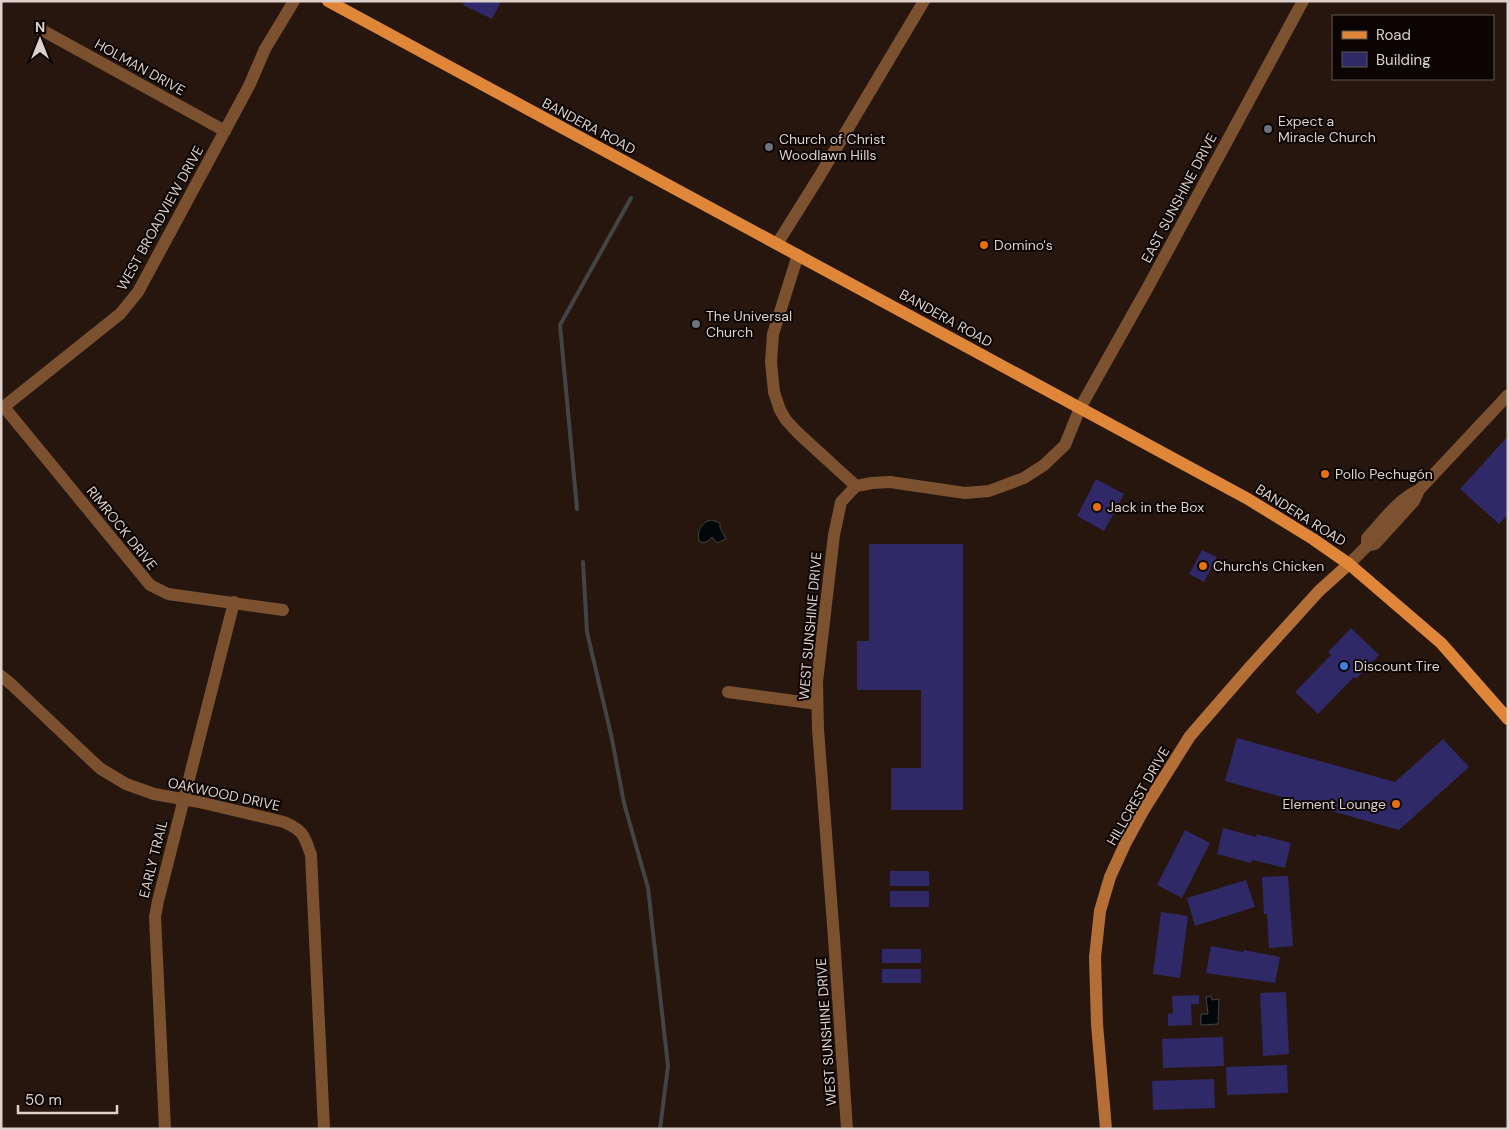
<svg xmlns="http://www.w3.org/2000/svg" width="1509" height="1130" font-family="'DM Sans',sans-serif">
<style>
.water{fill:#00080a;stroke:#434444}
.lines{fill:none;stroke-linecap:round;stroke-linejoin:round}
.stream{stroke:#434444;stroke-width:4}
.building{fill:#2f2967}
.minor{stroke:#7c5130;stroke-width:12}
.tertiary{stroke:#7c5130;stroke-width:12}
.secondary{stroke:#b36f36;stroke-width:12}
.primary{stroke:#df8639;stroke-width:12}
.worship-dot{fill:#6b7280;stroke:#0b0403;stroke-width:2}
.food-dot{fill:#e8710a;stroke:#0b0403;stroke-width:2}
.shop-dot{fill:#3f7fe0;stroke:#0b0403;stroke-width:2}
.labels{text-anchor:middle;stroke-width:4;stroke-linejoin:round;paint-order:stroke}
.street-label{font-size:14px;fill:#ded1cb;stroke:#0b0403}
.poi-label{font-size:14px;fill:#ded1cb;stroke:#0b0403;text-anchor:start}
</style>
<rect width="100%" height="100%" fill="#27160e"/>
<path class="water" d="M712 520 720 523V527L726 539 717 543 712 537 708 541 703 543 699 541C696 532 702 521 712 520Z
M1211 996 1212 1000 1219 999 1218 1024 1201 1025V1014H1208L1206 997Z"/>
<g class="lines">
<path class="stream" d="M577 509 560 325 631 198
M583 562 587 632 612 739 624 803 648 888 668 1066 660 1129"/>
</g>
<path class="building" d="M465 1H501L492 19 463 5Z
M1508 436V514L1499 524 1460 489Z
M1096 479 1124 494 1104 531 1077 516Z
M869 544H963V810H891V768H921V690H857V641H869Z
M1202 550 1217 557 1204 582 1189 574Z
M1351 628 1379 655 1356 679 1354 677 1318 714 1295 692 1331 655 1328 652Z
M1237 738 1395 782 1443 739 1469 767 1399 830 1225 781Z
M1223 828 1256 837 1257 834 1291 843 1285 868 1252 860 1251 863 1217 854Z
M1185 830 1210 843 1182 898 1157 885Z
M890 871H929V886H890Z
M1288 876 1293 946 1269 948 1267 914H1264L1262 877Z
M1246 880 1255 907 1195 926 1187 898Z
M890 891H929V907H890Z
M1161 912 1188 916 1180 978 1153 974Z
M1211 946 1243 952 1244 950 1280 957 1275 983 1206 973Z
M882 949H921V963H882Z
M882 969H921V983H882Z
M1286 992 1289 1054 1263 1056 1260 993Z
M1199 995V1004H1191L1192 1025 1168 1026V1014L1173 1013 1172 996Z
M1223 1037 1224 1066 1163 1068 1162 1039Z
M1287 1065 1288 1093 1227 1095 1226 1067Z
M1214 1079 1215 1108 1153 1110 1152 1081Z"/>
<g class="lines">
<path class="minor" d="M40 29 225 131
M777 244 819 177 924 1
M798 255 773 334 771 362 774 392 780 410 786 420 798 433 856 486
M4 407 150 585 168 594 283 610
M1 676 11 684 90 759 101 769 126 784 154 794 199 802 284 822C304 831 304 835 311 855L324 1129
M728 692 817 704
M165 1129 155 917 158 901 234 602
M847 1129 834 938 818 729 817 682 834 535 841 502 856 486 872 483 890 482 965 493 989 491 1024 478 1044 465 1065 445 1080 408 1148 287 1303 1"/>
<path class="tertiary" d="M1 409 120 314 138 292 249 86 265 49 294 1
M1367 546V538C1383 521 1397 500 1419 490
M1349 564 1367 546 1375 544 1414 501 1419 490 1508 395"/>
<path class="secondary" d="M1106 1129 1097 1024 1095 957 1100 911 1110 877 1126 842 1143 811 1190 736 1250 667 1319 591 1349 564"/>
<path class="primary" d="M328 1 1248 499 1313 539 1349 564 1441 643 1508 719"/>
</g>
<g class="worship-dot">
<circle cx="1268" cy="129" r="5"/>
<circle cx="769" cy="147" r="5"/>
<circle cx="696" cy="324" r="5"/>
</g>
<g class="food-dot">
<circle cx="984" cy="245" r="5"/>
<circle cx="1325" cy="474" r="5"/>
<circle cx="1097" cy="507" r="5"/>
<circle cx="1203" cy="566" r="5"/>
<circle cx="1396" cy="804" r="5"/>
</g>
<circle class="shop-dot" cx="1344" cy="666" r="5"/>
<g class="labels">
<g class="street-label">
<text transform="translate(140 67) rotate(29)" y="5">HOLMAN DRIVE</text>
<text transform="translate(589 126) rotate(28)" y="5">BANDERA ROAD</text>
<text transform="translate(1179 198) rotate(-62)" y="5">EAST SUNSHINE DRIVE</text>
<text transform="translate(160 218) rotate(-61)" y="5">WEST BROADVIEW DRIVE</text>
<text transform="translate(946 318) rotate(29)" y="5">BANDERA ROAD</text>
<text transform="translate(1301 515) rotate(32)" y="5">BANDERA ROAD</text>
<text transform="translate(122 528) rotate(51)" y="5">RIMROCK DRIVE</text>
<text transform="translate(810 626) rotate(-85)" y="5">WEST SUNSHINE DRIVE</text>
<text transform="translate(224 794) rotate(12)" y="5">OAKWOOD DRIVE</text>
<text transform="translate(1138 796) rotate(-60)" y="5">HILLCREST DRIVE</text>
<text transform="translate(153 859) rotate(-76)" y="5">EARLY TRAIL</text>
<text transform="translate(826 1032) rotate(-94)" y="5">WEST SUNSHINE DRIVE</text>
</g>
<g class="poi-label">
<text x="1278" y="126">Expect a<tspan x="1278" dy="16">Miracle Church</tspan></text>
<text x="779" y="144">Church of Christ<tspan x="779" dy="16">Woodlawn Hills</tspan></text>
<text x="994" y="250">Domino's</text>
<text x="706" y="321">The Universal<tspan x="706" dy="16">Church</tspan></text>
<text x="1335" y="479">Pollo Pechugón</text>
<text x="1107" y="512">Jack in the Box</text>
<text x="1213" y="571">Church's Chicken</text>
<text x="1354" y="671">Discount Tire</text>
<text x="1386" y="809" text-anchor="end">Element Lounge</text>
</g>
</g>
<rect width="1509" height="1130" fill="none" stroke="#ded1cb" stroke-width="5"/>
<rect x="1332" y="15" width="162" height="65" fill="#0b0403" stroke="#5f5653"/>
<rect x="1342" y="31" width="25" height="8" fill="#df8639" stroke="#5f5653"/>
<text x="1376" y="40" font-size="15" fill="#ded1cb">Road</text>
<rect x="1342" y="52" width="25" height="15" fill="#2f2967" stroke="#5f5653"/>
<text x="1376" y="65" font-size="15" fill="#ded1cb">Building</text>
<g transform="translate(40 40)" stroke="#0b0403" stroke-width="4" paint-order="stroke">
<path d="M0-4L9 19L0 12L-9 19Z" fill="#ded1cb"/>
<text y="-8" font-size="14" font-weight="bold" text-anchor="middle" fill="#ded1cb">N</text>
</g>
<path d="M18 1105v8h99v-8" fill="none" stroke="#ded1cb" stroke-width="2.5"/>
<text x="25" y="1105" font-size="15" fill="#ded1cb" stroke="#0b0403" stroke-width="4" paint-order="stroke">50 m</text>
</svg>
